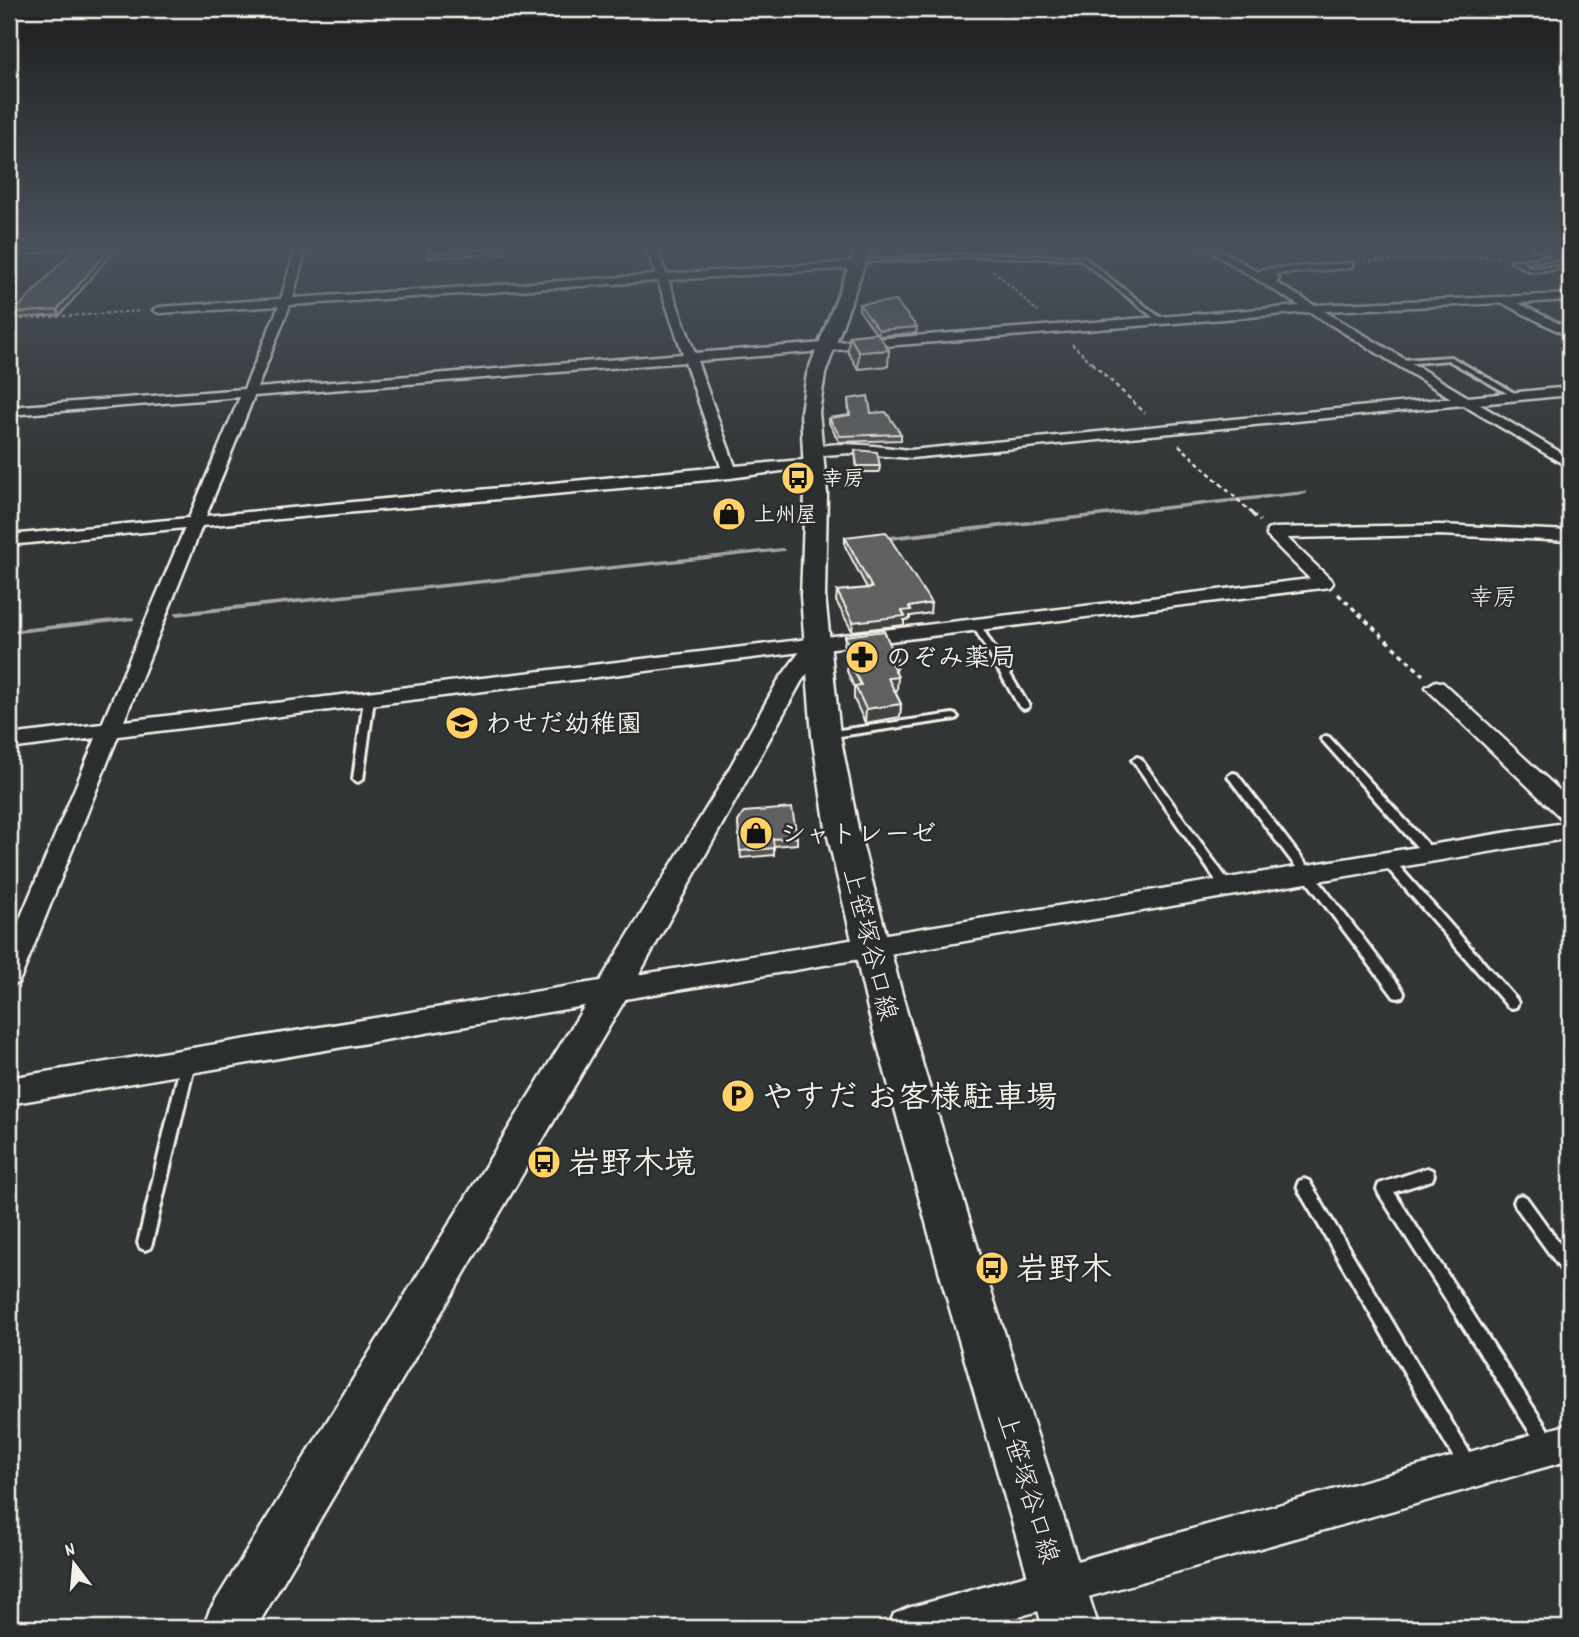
<svg xmlns="http://www.w3.org/2000/svg" width="1579" height="1637" font-family="Dekko,'Klee One',sans-serif">
<style>
.lines{fill:none;stroke-linecap:round;stroke-linejoin:round}
.stream{fill:#a6a5a0;fill-rule:evenodd}
.service-casing{stroke:#f4f1e8;stroke-width:6}
.minor-casing{stroke:#f4f1e8;stroke-width:5}
.tertiary-casing{stroke:#f4f1e8;stroke-width:5}
.secondary-casing{stroke:#f4f1e8;stroke-width:5}
.primary-casing{stroke:#f4f1e8;stroke-width:5}
.path-far2{stroke:#f4f1e8;stroke-width:2;stroke-dasharray:3.5 2.5;stroke-linecap:butt}
.path-far1{stroke:#f4f1e8;stroke-width:2.5;stroke-dasharray:4.5 3.5;stroke-linecap:butt}
.path{stroke:#f4f1e8;stroke-width:3.5;stroke-dasharray:5 4.5;stroke-linecap:butt}
.service{fill:#2a2d2e;fill-rule:evenodd}
.minor{fill:#2a2d2e;fill-rule:evenodd}
.tertiary{fill:#2a2d2e;fill-rule:evenodd}
.secondary{fill:#2a2d2e;fill-rule:evenodd}
.primary{fill:#2a2d2e;fill-rule:evenodd}
.wall{fill:#525352;stroke:#f4f1e8;stroke-width:2}
.shaded-wall{fill:#424342;stroke:#f4f1e8;stroke-width:2}
.building{fill:#5f605f;stroke:#f4f1e8;stroke-width:2}
.labels{text-anchor:middle;stroke-width:5;stroke-linejoin:round;paint-order:stroke}
.far-poi-label{font-size:21px;font-weight:bold;fill:#f4f1e8;stroke:#2a2d2e;text-anchor:start}
.far-quarter-label{font-size:24px;fill:#f4f1e8;stroke:#2a2d2e}
.poi-label{font-size:26px;font-weight:bold;fill:#f4f1e8;stroke:#2a2d2e;text-anchor:start}
.street-label{font-size:26px;fill:#f4f1e8;stroke:#2a2d2e}
.near-poi-label{font-size:32px;font-weight:bold;fill:#f4f1e8;stroke:#2a2d2e;text-anchor:start}
</style>
<rect width="100%" height="100%" fill="#323535"/>
<filter id="ink" filterUnits="userSpaceOnUse"><feTurbulence type="fractalNoise" baseFrequency=".0143" numOctaves="2"/><feDisplacementMap in="SourceGraphic" scale="14" xChannelSelector="R" yChannelSelector="G"/><feConvolveMatrix kernelMatrix="1 2 1 2 8 2 1 2 1" color-interpolation-filters="sRGB"/></filter>
<g filter="url(#ink)">
<g class="lines">
<path class="stream" d="M1304 491 1307 493 1306 494 881 541 878 539 881 537Z
M782 548 785 550 784 551 177 616 174 614 177 612Z
M132 617 134 618V620L9 634V630Z"/>
<defs>
<path id="service" d="M977 254 1083 257 1163 320 1158 321 1080 259 977 256 857 262 855 261Z
M1566 256 1568 258 1519 262 1532 268 1570 266V268L1531 271 1511 261Z
M1451 357 1518 395 1519 396 1514 397 1448 360 1402 364 1399 362 1402 360Z
M976 621 980 624 1029 706 1027 708 1024 709 1019 706 972 624Z
M369 696 374 699 363 779 358 782 353 779 364 699Z
M953 714 956 715 958 717 956 719 826 738 821 735 826 732Z
M1326 736 1329 737 1433 850 1434 853 1433 856H1425L1323 741 1321 739 1323 737Z
M1137 757 1140 758 1230 883 1232 886 1230 889H1222L1134 762 1132 760Z
M1233 773 1237 774 1402 989 1404 993 1402 997 1398 998 1394 997 1229 778 1228 776Z
M1387 856 1391 857 1516 999 1518 1003 1516 1007 1512 1008 1508 1007 1383 863 1382 860 1383 857Z
M188 1056 193 1058 195 1062 152 1243 150 1248 145 1250 140 1248 138 1243 181 1062 183 1058Z
M1427 1168 1432 1170 1434 1175 1432 1180 1394 1192 1552 1436 1554 1442 1552 1448 1546 1450 1540 1448 1379 1194 1377 1189 1379 1184Z
M1304 1179 1309 1181 1473 1458 1476 1464 1473 1470 1467 1473 1461 1470 1299 1191 1297 1186 1299 1181Z
M1521 1195 1526 1197 1570 1258V1277L1565 1275 1516 1207 1514 1202 1516 1197Z"/>
<path id="minor" d="M50 246H78L9 256V250Z
M296 246H306L293 298 656 275 646 246H656L666 274 855 262 860 265 855 268 668 280 695 353 1300 306 1202 246H1213L1258 272 1263 269 1352 263V267L1348 268 1274 274 1279 279 1275 282 1314 305 1570 294V300L1518 303 1570 329V337L1502 303 1324 311 1468 397 1570 387V395L1479 404 1570 458V468L1463 405 911 458 849 453 813 456 806 452C822 437 888 448 911 450L1451 398 1310 312 697 361 735 466 813 459 820 463 818 466 730 478 202 526 124 721 1310 579 1267 536V530L1273 528 1439 525 1570 531V541L1439 535 1287 538 1330 579 1333 583 1330 587 118 736 22 975 18 983 9 986V945L96 738 9 749V735L102 724 185 528 9 545V535L189 518 240 397 9 415V407L244 389 279 306 159 313 153 310 159 307 281 299ZM658 281 683 354 257 388 290 305ZM685 362 721 467 206 516 254 396Z
M1436 681 1443 683 1570 800V821L1562 819 1429 691 1426 687Z
M1570 822V838L9 1104V1078Z
M1570 1424V1460L979 1628H888L894 1614 908 1608Z"/>
<path id="tertiary" d="M818 636 826 638 830 643 801 682 626 998 256 1628H203L210 1610 602 978 718 789 778 681 810 638Z"/>
<path id="secondary" d="M857 246H871L825 374 819 412 827 494 825 596 840 735 858 828 907 1013 989 1285 1099 1628H1043L943 1285 869 1013 826 828 812 735 801 596 805 494 801 412 807 374Z"/>
<path id="primary" d="M1531 246H1551L1570 253V264Z"/>
</defs>
<use href="#service" class="service-casing"/>
<use href="#minor" class="minor-casing"/>
<use href="#tertiary" class="tertiary-casing"/>
<use href="#secondary" class="secondary-casing"/>
<use href="#primary" class="primary-casing"/>
<path class="path-far2" d="M1364 262 1502 256
M993 270 1038 312
M9 320 141 311
M1072 344 1094 365"/>
<path class="path-far1" d="M1092 363 1145 413
M1179 445 1254 515"/>
<path class="path" d="M1252 514 1260 521
M1338 594 1423 675"/>
<use href="#service" class="service"/>
<use href="#minor" class="minor"/>
<use href="#tertiary" class="tertiary"/>
<use href="#secondary" class="secondary"/>
<use href="#primary" class="primary"/>
</g>
<path class="wall" d="M77 246H118L60 315 15 318 13 313Z
M429 246H504L505 253 429 258 428 253Z
M859 304 917 327 916 333 879 336 888 366 858 369 848 352 849 336 876 333 859 310Z
M848 399 901 434V440L839 442 829 423V418L849 416Z
M855 450 880 466 879 472H857Z
M845 537 930 613 910 616V619L904 620V625L852 631 836 601 837 591 867 588 845 546Z
M845 636 897 660 896 672 897 690 895 691 901 704 900 717 865 723 854 699V687L847 671 848 657 844 649Z
M738 822 797 837V844L774 846V855L741 858Z"/>
<path class="shaded-wall" d="M112 246H118L60 315 57 310Z
M917 327 916 333 878 336 879 330Z
M889 350 888 366 858 369 859 352Z
M931 603 930 613 910 616V619L904 620V625L852 631 853 622 902 611 909 607Z
M897 660 896 673 891 662Z
M898 677 897 690 887 692 888 678Z
M901 704 900 717 865 723 866 709Z"/>
<path class="building" d="M77 246H112L57 310 13 313Z
M429 246H504V248L428 253Z
M896 301 917 327 879 330 859 304Z
M877 333 889 350 859 352 849 336Z
M868 396 871 413 886 412 901 434 840 436 829 418 850 415 848 399Z
M855 450 877 452 880 466H857Z
M886 532 931 603 909 607 911 610 902 611 905 616 853 622 837 591 872 588 845 537Z
M884 631 897 660 891 662 898 677 888 678 901 704 866 709 855 686 861 685 847 657 854 656 845 636Z
M792 808 797 837 773 839 774 848 740 851 738 822 744 812Z"/>
</g>
<linearGradient id="sky" x2="0" y2="1"><stop stop-color="#1c1d1d"/><stop offset="0.52" stop-color="#49515c"/><stop offset="1" stop-color="#49515c" stop-opacity="0"/></linearGradient>
<rect width="1579" height="475" fill="url(#sky)"/>
<defs>
<symbol id="bus-disc" viewBox="-11 -11 22 22"><circle r="9.5" fill="#ffd166" stroke="#2a2d2e"/><path d="M-5-6H5V4H4V6H2V4H-2V6H-4V4H-5ZM-3.5-4V0h7V-4ZM-3.5 1.2v1.5H-2V1.2ZM2 1.2v1.5H3.5V1.2Z" fill="#111"/></symbol>
<symbol id="shop-disc" viewBox="-11 -11 22 22"><circle r="9.5" fill="#ffd166" stroke="#2a2d2e"/><path d="M-5-2.5h2.3a2.7 3.5 0 0 1 5.4 0H5L5.5 6h-11ZM-1.5-2.5h3a1.5 2.3 0 0 0-3 0Z" fill="#111"/></symbol>
<symbol id="pharmacy-disc" viewBox="-11 -11 22 22"><circle r="9.5" fill="#ffd166" stroke="#2a2d2e"/><path d="M-2-6h4v4h4v4h-4v4h-4v-4h-4v-4h4Z" fill="#111"/></symbol>
<symbol id="school-disc" viewBox="-11 -11 22 22"><circle r="9.5" fill="#ffd166" stroke="#2a2d2e"/><path d="M0-5L7-2L0 1L-7-2ZM-4 1L0 2.5L4 1V4Q0 6-4 4Z" fill="#111"/></symbol>
<symbol id="parking-disc" viewBox="-11 -11 22 22"><circle r="9.5" fill="#ffd166" stroke="#2a2d2e"/><path d="M-3.5-5.5H1a3.5 3.5 0 0 1 0 7H-1V5.5H-3.5ZM-1-3.4V-.6H.8a1.4 1.4 0 0 0 0-2.8Z" fill="#111"/></symbol>
</defs>
<g fill-rule="evenodd">
<use href="#bus-disc" x="779" y="459" width="38" height="38"/>
<use href="#shop-disc" x="710" y="495" width="38" height="38"/>
<use href="#pharmacy-disc" x="843" y="638" width="38" height="38"/>
<use href="#school-disc" x="443" y="704" width="38" height="38"/>
<use href="#shop-disc" x="737" y="814" width="38" height="38"/>
<use href="#parking-disc" x="719" y="1077" width="38" height="38"/>
<use href="#bus-disc" x="525" y="1143" width="38" height="38"/>
<use href="#bus-disc" x="973" y="1249" width="38" height="38"/>
</g>
<g class="labels">
<g class="far-poi-label">
<text x="822" y="485">幸房</text>
<text x="754" y="521">上州屋</text>
</g>
<g class="far-quarter-label">
<text x="1493" y="605">幸房</text>
</g>
<g class="poi-label">
<text x="886" y="666">のぞみ薬局</text>
<text x="486" y="732">わせだ幼稚園</text>
<text x="780" y="842">シャトレーゼ</text>
</g>
<g class="street-label">
<text transform="translate(871 944) rotate(76)" y="9">上笹塚谷口線</text>
<text transform="translate(1029 1488) rotate(73)" y="9">上笹塚谷口線</text>
</g>
<g class="near-poi-label">
<text x="762" y="1107">やすだ お客様駐車場</text>
<text x="568" y="1173">岩野木境</text>
<text x="1016" y="1279">岩野木</text>
</g>
</g>
<rect width="1579" height="1637" fill="none" stroke="#2a2d2e" stroke-width="35"/>
<rect x="18" y="18" width="1544" height="1602" fill="none" stroke="#f4f1e8" stroke-width="2.5" filter="url(#ink)"/>
<g transform="translate(74 1564) rotate(344)" stroke="#2a2d2e" stroke-width="5" paint-order="stroke">
<path d="M0-5L12 26L0 18L-12 26Z" fill="#f4f1e8"/>
<text y="-10" font-size="19" font-weight="bold" text-anchor="middle" fill="#f4f1e8">N</text>
</g>
</svg>
